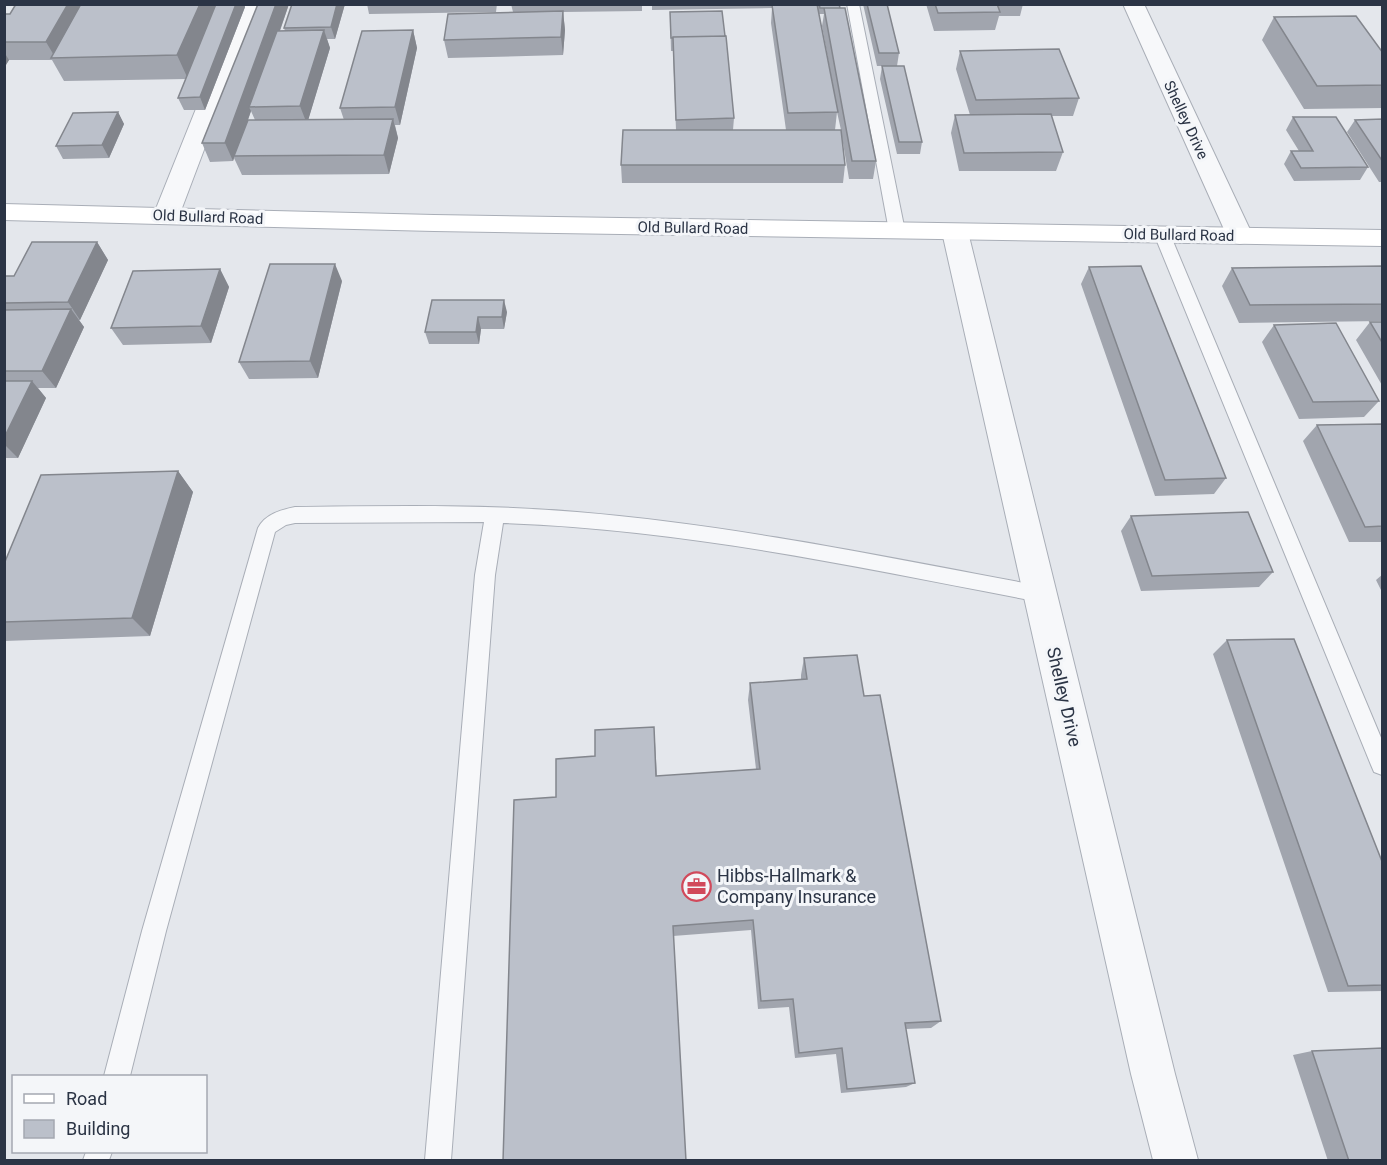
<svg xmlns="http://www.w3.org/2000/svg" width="1387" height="1165" font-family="Roboto,sans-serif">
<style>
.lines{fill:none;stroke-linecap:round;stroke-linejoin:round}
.lane-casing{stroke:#a9aeb7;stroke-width:2}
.street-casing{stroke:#a9aeb7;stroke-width:2}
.secondary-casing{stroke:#a9aeb7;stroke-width:2}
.lane{fill:#f7f8fa;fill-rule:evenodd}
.street{fill:#f7f8fa;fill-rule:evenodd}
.secondary{fill:#fff;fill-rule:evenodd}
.wall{fill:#a1a5ae;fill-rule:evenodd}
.shaded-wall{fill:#83868d}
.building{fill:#bbc0ca;stroke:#83868d;stroke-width:1.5}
.labels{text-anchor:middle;stroke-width:6;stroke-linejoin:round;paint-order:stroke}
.far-street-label{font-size:15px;fill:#2b3445;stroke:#f4f6f9}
.street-label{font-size:18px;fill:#2b3445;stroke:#f4f6f9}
.poi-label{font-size:18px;fill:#2b3445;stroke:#f4f6f9;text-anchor:start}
</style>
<rect width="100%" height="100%" fill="#e4e7ec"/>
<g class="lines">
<defs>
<path id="lane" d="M847 4H859L905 231 897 236 889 231Z
M1162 229 1170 234 1382 740V775L1374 772 1371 765 1154 234Z
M295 507C389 506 483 504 577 512 733 525 886 557 1040 586L1047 588 1050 594 1047 600 1040 602C862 568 685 529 503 523L495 575 451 1160H425L475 575 484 522 295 523 286 525 275 532 166 931 130 1076H104L142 931 258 528C265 514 281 510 295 507Z
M86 1152H112L109 1160H83Z"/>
<path id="street" d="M238 4H259L179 216 175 222 166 224 157 222 153 216Z
M1123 4H1144L1253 236 1249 242 1240 244 1231 242 1227 236Z
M955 224 964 226 968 232 1175 1074 1198 1160H1153L1131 1074 942 232 946 226Z"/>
<path id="secondary" d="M4 204 434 215 1382 230V246L434 231 4 220Z"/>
</defs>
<use href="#lane" class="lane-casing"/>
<use href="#street" class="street-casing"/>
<use href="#secondary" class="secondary-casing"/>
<use href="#lane" class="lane"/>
<use href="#street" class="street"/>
<use href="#secondary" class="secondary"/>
</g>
<path class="wall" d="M16 4H244L245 7 205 110H184L178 98 186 79 64 81 52 60H9L4 68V14H10Z
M289 4 280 31H285L284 28 292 4H345L335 39H327L330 48 308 120H344L340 108 413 30 417 48 400 125H395L398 138 389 174 242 175 234 158 233 161 210 162 202 143ZM251 111 255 120H248Z
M367 4H497L496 12 369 14Z
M511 4H642V11L563 12 565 30 563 55 448 58 444 40 513 12Z
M652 4H817L837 108 822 26 824 14H819L817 4H839L876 161 873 179H849L842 137 845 165 843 183H622L621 165 676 130 673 51H671L670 12 734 118 733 130H786L771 23 772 8 652 10ZM837 112 841 130H835Z
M863 4H887L899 53 897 66H877Z
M926 4H1023L1020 16H999L995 30 934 31Z
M1274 17 1383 53V108L1304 109 1262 40Z
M960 51 1079 98 1073 116H1051L1063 152 1056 171H959L951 133 955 115H970L956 69Z
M882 66 922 142 920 154H897L880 79Z
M118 112 124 124 109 158 63 159 56 146Z
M1293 117 1368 167 1360 180 1294 181 1284 164 1291 151H1299L1286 130Z
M1383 119V182H1379L1347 132 1355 120Z
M97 242 108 260 80 320H79L84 327 56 388H38L46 398 18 458H4V276H14Z
M1383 266V321L1239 323 1222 286 1232 268Z
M1089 267 1226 478 1214 494 1155 496 1081 284Z
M220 269 229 287 211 343 123 345 111 328Z
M342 281 318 378 249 379 239 362Z
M432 300 507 312 504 329H481L479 344H429L425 332Z
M1370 322H1383V387L1356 340Z
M1274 325 1379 401 1364 417 1299 419 1262 342Z
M1383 424V542H1349L1303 441 1317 425Z
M178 471 193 492 150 636 4 641V564Z
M1131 516 1273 572 1259 587 1141 591 1121 531Z
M1383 574V594L1376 580Z
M1227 640 1383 864V991L1328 992 1213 654Z
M804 658 864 696 941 1021 931 1028 906 1029 915 1083 906 1087 841 1093 836 1054 795 1058 789 1007 758 1009 751 930 673 936 556 797 595 756 655 742 657 776 756 769 748 700 750 683 801 680V675Z
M1312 1051 1383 1161H1328L1293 1055Z"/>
<path class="shaded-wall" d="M68 4H87L55 57 46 42Z
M200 4H219L188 79 177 55Z
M236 4H244L245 7 205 110 200 97Z
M276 4H289L253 107H249L251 111 235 156H234V158L233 161 225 143Z
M337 4H345L335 39 331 27Z
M563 11 565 30 563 55 561 37Z
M324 30 330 48 307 124 300 106Z
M413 30 417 48 400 125 395 107Z
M4 52 9 60 4 68Z
M118 112 124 124 109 158 102 145Z
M393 119 398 138 389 174 384 155Z
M97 242 108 260 80 320 68 302Z
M335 264 342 281 318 378 310 361Z
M220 269 229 287 211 343 201 326Z
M504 300 507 312 504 329 502 317Z
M71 309 84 327 56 388 42 371Z
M478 317 481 329 479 344 476 332Z
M32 381 46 398 18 458 4 444V438Z
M178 471 193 492 150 636 132 618Z"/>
<path class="building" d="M16 4H68L46 42H4V14H10Z
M81 4H200L177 55 51 58Z
M216 4H236L200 97 178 98Z
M258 4H276L225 143H202Z
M292 4H337L331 27 284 28Z
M817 4 838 112 788 113 772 5Z
M819 4H839L840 8H820Z
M867 4H887L899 53H879Z
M935 4H997L1000 12 938 13Z
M824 8H845L876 161H852Z
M563 11 561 37 444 40 448 14Z
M722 11 725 36 673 37V38H671L670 12Z
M1356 16 1383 53V85L1317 86 1274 17Z
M324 30 300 106 249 107 277 31Z
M413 30 395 107 340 108 362 31Z
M726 36 734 118 676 120 673 37Z
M1059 49 1079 98 976 100 960 51Z
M882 66H904L922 142H899Z
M118 112 102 145 56 146 73 113Z
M1051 114 1063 152 964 153 955 115Z
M1293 117H1336L1368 167 1301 168 1291 151H1313Z
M393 119 384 155 234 156 248 120Z
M1383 119V162L1355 120Z
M623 130H841L845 165H621Z
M32 242H97L68 302 4 303V276H14Z
M270 264H335L310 361 239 362Z
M1141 266 1226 478 1165 480 1089 267Z
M1383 266V304L1250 305 1232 268Z
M220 269 201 326 111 328 133 271Z
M432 300H504L502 317H478L476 332H425Z
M71 309 42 371H4V310Z
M1370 322H1383V344Z
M1336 323 1379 401 1313 402 1274 325Z
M4 381H32L4 438Z
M1383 424V526L1365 527 1317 425Z
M178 471 132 618 4 622V564L41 475Z
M1248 512 1273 572 1152 576 1131 516Z
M1294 639 1383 864V985L1348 986 1227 640Z
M857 655 864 696 880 695 941 1021 905 1023 915 1083 847 1089 842 1048 799 1053 793 999 761 1001 753 920 673 926 686 1161H503L514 800 556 797V759L595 756V730L654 727 656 776 760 769 750 683 807 679 804 658Z
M1383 1048V1161H1349L1312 1051Z"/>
<defs>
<symbol id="office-ring" viewBox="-11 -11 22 22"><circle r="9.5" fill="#f4f6f9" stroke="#d1495b" stroke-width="1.5"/><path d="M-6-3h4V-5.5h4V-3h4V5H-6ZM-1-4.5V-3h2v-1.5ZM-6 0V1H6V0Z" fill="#d1495b"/></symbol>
</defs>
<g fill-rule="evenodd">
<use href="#office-ring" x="680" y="870" width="33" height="33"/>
</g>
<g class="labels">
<g class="far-street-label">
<text transform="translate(1186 120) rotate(65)" y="5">Shelley Drive</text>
<text transform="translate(208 217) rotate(2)" y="5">Old Bullard Road</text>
<text transform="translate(693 228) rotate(1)" y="5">Old Bullard Road</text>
<text transform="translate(1179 235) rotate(1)" y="5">Old Bullard Road</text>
</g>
<g class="street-label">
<text transform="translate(1064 697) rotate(77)" y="6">Shelley Drive</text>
</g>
<g class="poi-label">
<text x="717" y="882">Hibbs-Hallmark &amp;<tspan x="717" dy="21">Company Insurance</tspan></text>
</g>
</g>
<rect width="1387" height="1165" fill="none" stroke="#2b3445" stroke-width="12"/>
<rect x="12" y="1075" width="195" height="78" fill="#f4f6f9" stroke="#a4a8b1" stroke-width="1.5"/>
<rect x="24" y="1094" width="30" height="9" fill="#ffffff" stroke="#a4a8b1" stroke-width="1.5"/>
<text x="66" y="1105" font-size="18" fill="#2b3445">Road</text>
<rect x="24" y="1120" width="30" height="18" fill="#bbc0ca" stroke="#a4a8b1" stroke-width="1.5"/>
<text x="66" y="1135" font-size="18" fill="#2b3445">Building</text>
</svg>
